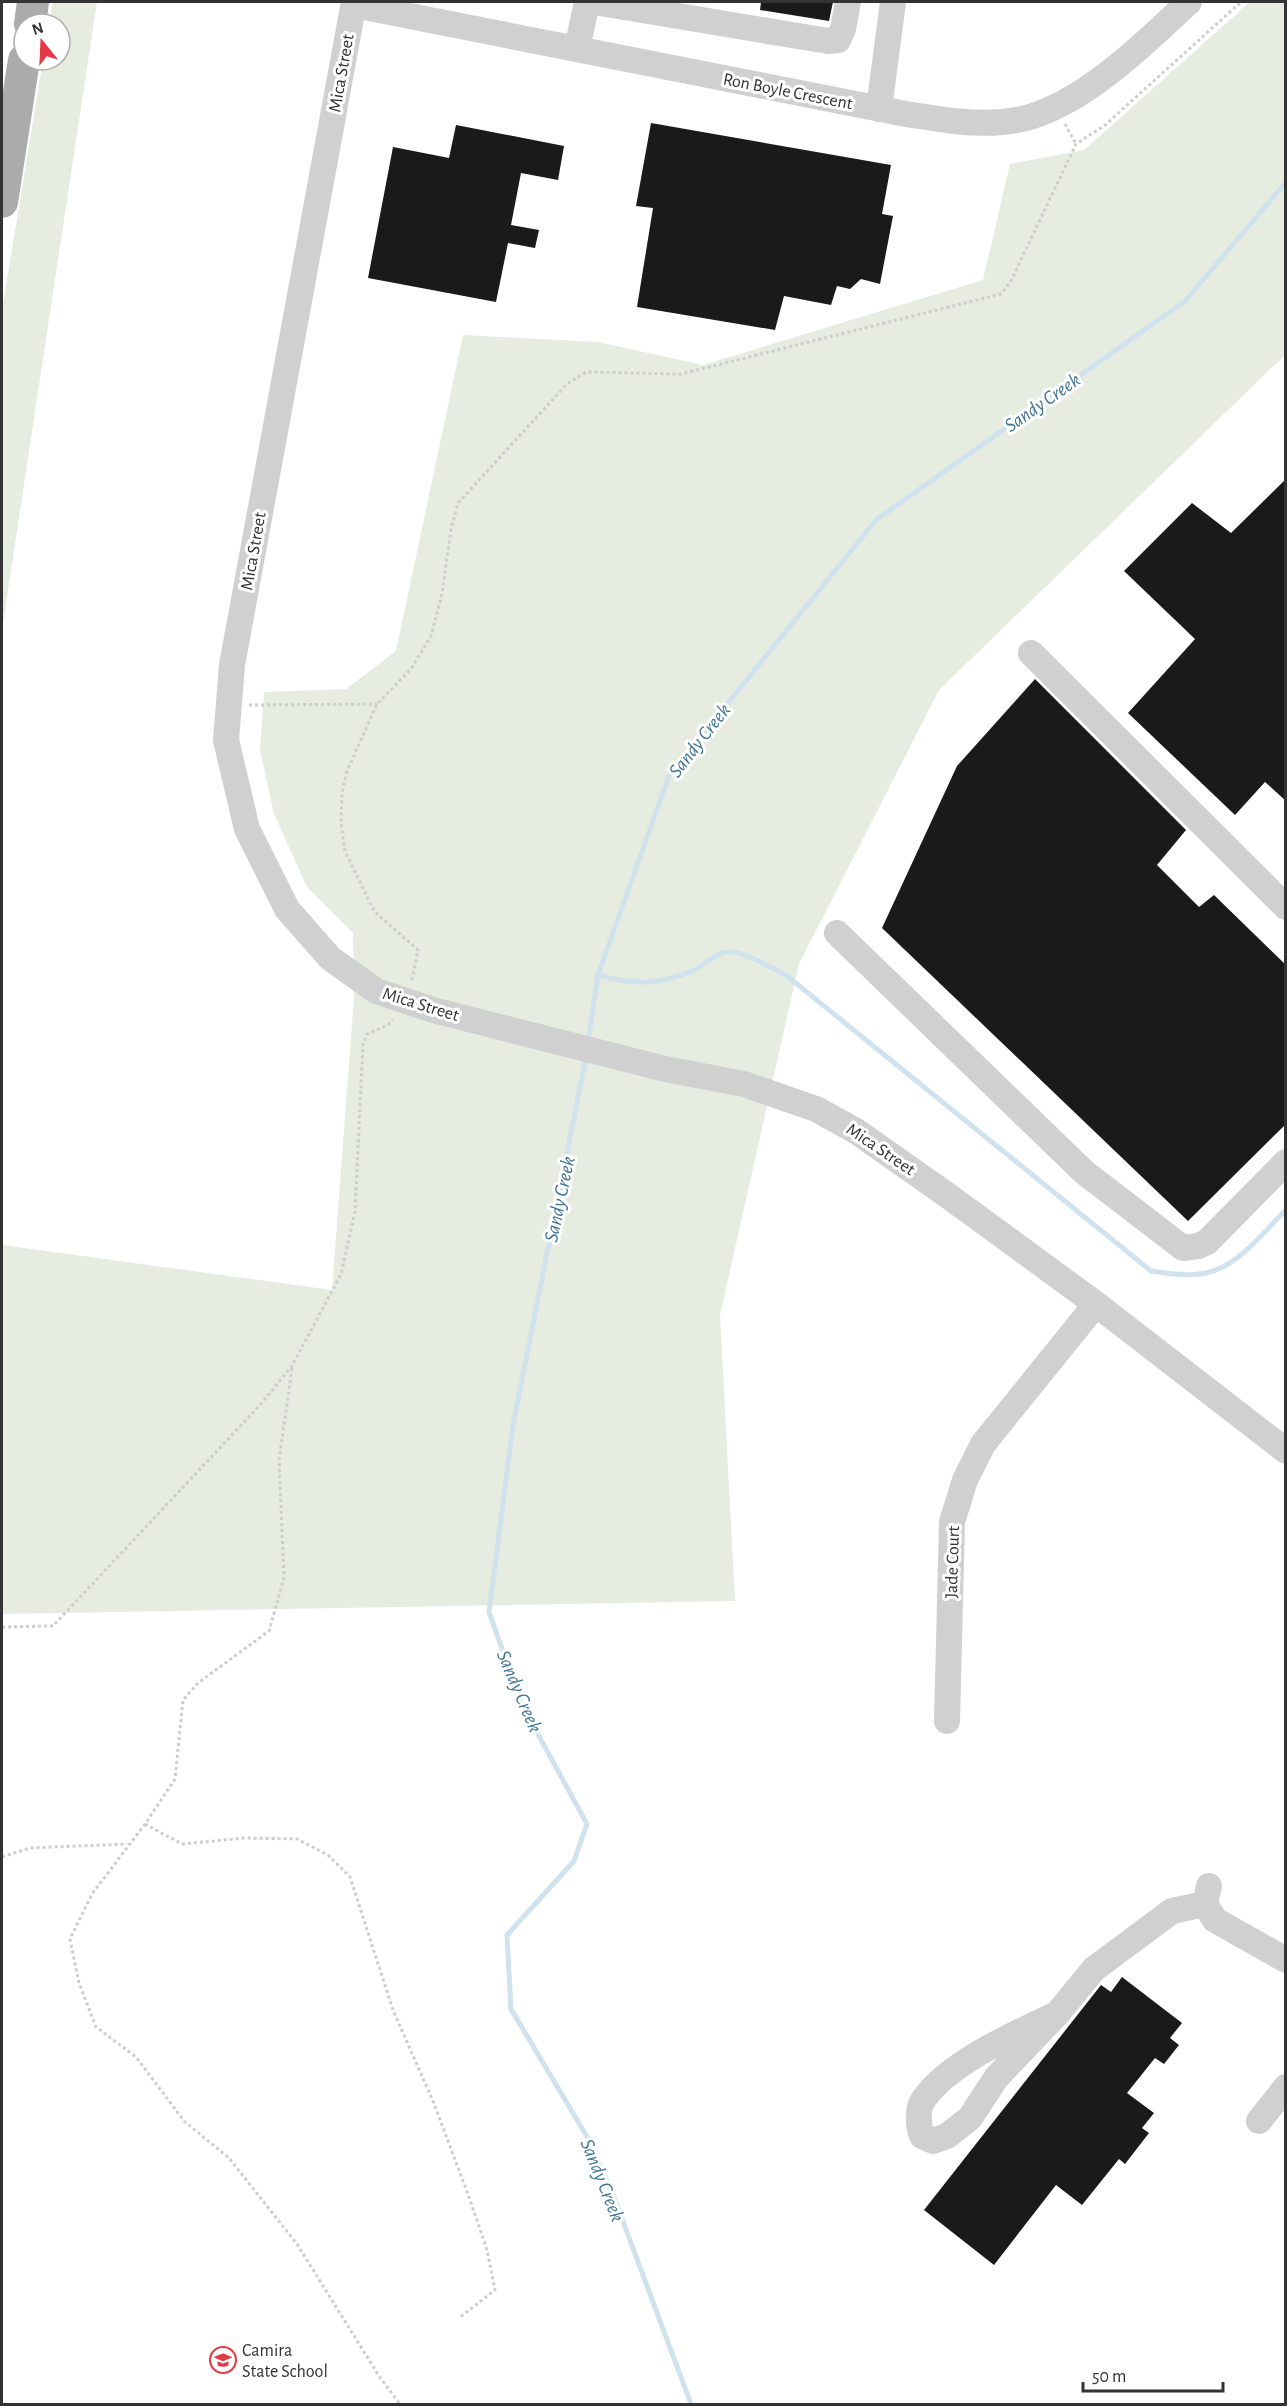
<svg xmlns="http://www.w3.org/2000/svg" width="1287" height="2406" font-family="'Alegreya Sans',sans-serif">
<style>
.green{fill:#e6ecdf}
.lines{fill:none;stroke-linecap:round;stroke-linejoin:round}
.stream{stroke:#cfe2ee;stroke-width:5}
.building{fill:#1a1a1a}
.path{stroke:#cdcdcd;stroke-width:3;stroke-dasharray:3 3;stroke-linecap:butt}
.minor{stroke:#d0d0d0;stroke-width:26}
.major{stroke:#ababab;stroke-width:32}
.labels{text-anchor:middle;stroke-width:6;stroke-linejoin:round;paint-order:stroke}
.street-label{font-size:18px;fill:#333;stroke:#fff}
.poi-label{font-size:18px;fill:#333;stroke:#fff;text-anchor:start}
.water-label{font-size:20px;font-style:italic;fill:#3f7597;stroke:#fff}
</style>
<rect width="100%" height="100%" fill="#fff"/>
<path class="green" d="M53 2H97L2 630V310L43 60H60V24H49Z
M1250 2H1285V355L939 690 799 964 720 1315 735 1601 2 1614V1245L332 1290 354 997 353 933 307 887 274 814 260 750 264 692 346 689 396 651 463 335 598 342 703 365 983 280 1010 164 1084 150Z"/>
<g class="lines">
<path class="stream" d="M598 975C633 984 657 986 692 971 705 966 716 950 732 952 751 955 770 967 787 976L1151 1271C1168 1273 1188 1277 1206 1273 1238 1267 1264 1231 1286 1210
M588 1042 598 975 669 776 876 520 1185 301 1286 182
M586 1057 513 1425 489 1612 522 1705 587 1824 574 1861 507 1935 511 2009 589 2140 615 2200 691 2404"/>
</g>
<path class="building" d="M761 2H833L829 21 760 10Z
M651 123 891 165 882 214 893 216 880 284 861 279 850 289 837 286 831 305 784 296 775 330 637 307 653 208 636 206Z
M456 125 564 146 558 180 521 173 511 225 539 230 535 248 508 243 496 302 368 278 393 147 449 158Z
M1286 479V801L1265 782 1235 815 1128 713 1195 639 1124 571 1192 503 1231 533Z
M1035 679 1186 830 1157 865 1199 907 1214 895 1286 965V1124L1188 1221 882 928 957 766Z
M1122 1977 1182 2023 1170 2038 1179 2045 1164 2064 1155 2058 1127 2093 1154 2113 1142 2128 1149 2133 1125 2164 1119 2159 1082 2205 1056 2185 994 2265 924 2210 1101 1985 1111 1992Z"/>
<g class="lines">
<path class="path" d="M1065 124 1076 144
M249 705 377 704
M412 980 418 950 374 911 345 851 341 824 342 793 347 771 377 704 411 669 431 636 442 594 451 529 458 503 567 384 586 372 681 374 1001 294 1010 283 1076 144 1104 126 1241 2
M292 1368 279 1461 284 1578 269 1631 198 1683 183 1700 175 1779 145 1824 92 1894 70 1939 79 1983 96 2027 136 2057 184 2121 229 2158 297 2244 379 2376 400 2404
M2 1627 53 1626 261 1404 292 1366 341 1274 355 1212 363 1043 367 1034 388 1025 393 1020
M145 1824 182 1844 245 1838 297 1839 328 1855 350 1877 393 2010 433 2101 469 2197 487 2250 495 2290 459 2318
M2 1857 30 1848 127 1844"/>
<path class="minor" d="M354 2 232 665 226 740 247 829 287 909 330 958 376 991 433 1010 665 1069 744 1084 816 1109 856 1131 947 1195 1096 1304 1286 1451
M594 2 828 41 838 40 843 29 848 2
M354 5 906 114C938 119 970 125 1002 122 1071 118 1141 46 1189 2
M577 49 587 2
M879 109 893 2
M1031 653 1286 907
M837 933 1084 1172 1183 1248 1198 1246 1207 1242 1286 1162
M947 1721 952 1522 965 1480 983 1444 1096 1304
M1209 1886 1205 1904 1215 1920 1286 1960
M1057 2014C1017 2033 949 2062 923 2100 917 2109 918 2126 922 2136L933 2141 947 2136 970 2118 996 2078 1057 2014 1094 1969 1172 1911 1205 1904
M1259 2121 1286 2087"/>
<path class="major" d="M30 24 33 2
M2 202 24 60"/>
</g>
<defs>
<symbol id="school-ring" viewBox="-11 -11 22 22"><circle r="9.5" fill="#fff" stroke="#e63946" stroke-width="1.5"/><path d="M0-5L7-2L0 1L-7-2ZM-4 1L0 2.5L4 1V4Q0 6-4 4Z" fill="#e63946"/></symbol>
</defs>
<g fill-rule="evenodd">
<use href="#school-ring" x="208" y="2345" width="30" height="30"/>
</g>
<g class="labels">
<g class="street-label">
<text transform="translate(341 73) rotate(-80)" y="6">Mica Street</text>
<text transform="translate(788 91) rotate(11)" y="6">Ron Boyle Crescent</text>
<text transform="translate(253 551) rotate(-80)" y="6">Mica Street</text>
<text transform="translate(421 1004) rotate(17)" y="6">Mica Street</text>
<text transform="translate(881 1149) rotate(34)" y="6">Mica Street</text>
<text transform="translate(952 1562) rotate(-88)" y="6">Jade Court</text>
</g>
<g class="poi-label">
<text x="242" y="2356">Camira<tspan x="242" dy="21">State School</tspan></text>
</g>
<g class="water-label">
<text transform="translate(1042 402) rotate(-35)" y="7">Sandy Creek</text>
<text transform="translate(699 740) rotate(-52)" y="7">Sandy Creek</text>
<text transform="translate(559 1199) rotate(-78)" y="7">Sandy Creek</text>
<text transform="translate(520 1691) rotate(67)" y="7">Sandy Creek</text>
<text transform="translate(603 2180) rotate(68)" y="7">Sandy Creek</text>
</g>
</g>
<rect width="1287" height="2406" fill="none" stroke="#333333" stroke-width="6"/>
<g transform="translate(42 42) rotate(342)"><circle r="28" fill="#ffffff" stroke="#adadad" stroke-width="1.5"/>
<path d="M0-4.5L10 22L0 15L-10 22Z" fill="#e63946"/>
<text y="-9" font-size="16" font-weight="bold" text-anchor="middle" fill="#333333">N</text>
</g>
<path d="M1083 2382v9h140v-9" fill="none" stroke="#333333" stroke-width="3"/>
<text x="1092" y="2382" font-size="18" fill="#333333" stroke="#ffffff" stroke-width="4.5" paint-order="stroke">50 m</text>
</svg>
